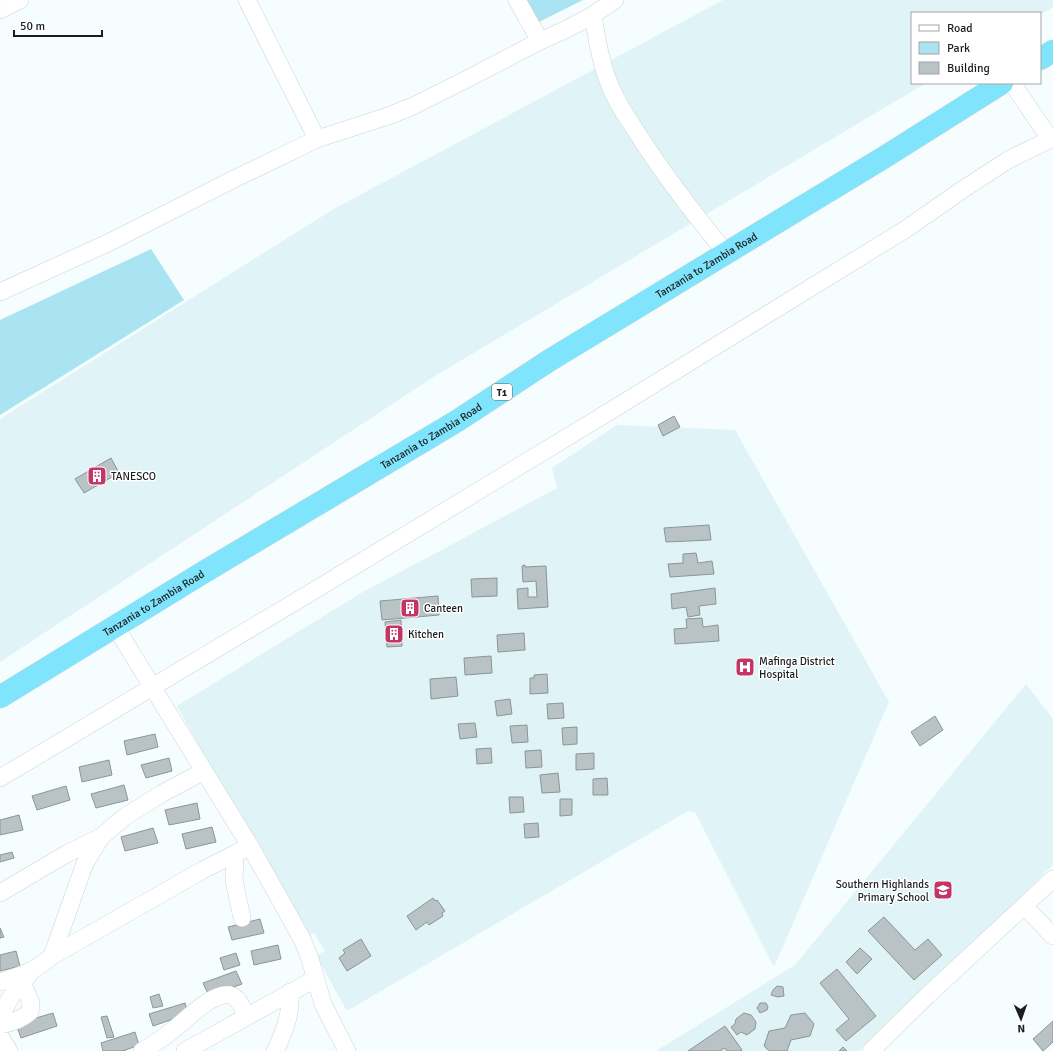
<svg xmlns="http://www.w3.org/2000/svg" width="1053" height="1051" font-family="Signika,sans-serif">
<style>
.built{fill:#e0f3f7}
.green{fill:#aae4f3}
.building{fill:#b9c2c4;stroke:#8c9597}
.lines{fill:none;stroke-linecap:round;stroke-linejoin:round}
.minor-casing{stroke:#cbd4d6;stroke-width:18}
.highway-casing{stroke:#d6d6d7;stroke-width:23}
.minor{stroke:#fff;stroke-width:17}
.highway{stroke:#7fe4fc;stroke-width:22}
.labels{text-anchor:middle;stroke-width:3;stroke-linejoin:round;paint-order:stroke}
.shield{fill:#fff;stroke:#5f6262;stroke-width:1}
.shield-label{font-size:10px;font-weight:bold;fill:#1b1e1f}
.street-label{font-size:11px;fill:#1b1e1f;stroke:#fff}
.poi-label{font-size:11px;fill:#1b1e1f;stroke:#fff;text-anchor:start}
</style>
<rect width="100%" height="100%" fill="#f5fdff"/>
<path class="built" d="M723 0H1053V7L1040 15V13H912V83H926L435 376 0 662V419L332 210Z
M617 425 735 430 889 702 774 967 695 812 688 811 347 1011 316 956 325 951 314 933 306 938 177 706 363 592 557 488 552 468Z
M1026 684 1053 719V865L1003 914 859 1051H656L795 965Z"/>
<path class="green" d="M526 0H583L537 23Z
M151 249 184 300 0 415V320Z"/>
<path class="building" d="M674 416 680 427 663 436 658 425Z
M111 458 119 473 84 493 75 479Z
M709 525 711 540 666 542 664 528Z
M696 553 698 563 712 561 714 574 670 577 668 564 683 563V554Z
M525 565V567L546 566 548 607 518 609 517 589 528 588V597H537L536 581 523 582 522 566Z
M497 578V596L472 597 471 579Z
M715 588 716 604 699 606 700 615 688 617 686 607 672 609 671 594Z
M438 596 439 615 382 620 380 601Z
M702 618 703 627 718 625 719 641 675 644 674 629 687 628 686 619Z
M401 620 402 646 387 647 385 622Z
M524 633 525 650 498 652 497 635Z
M491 656 492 673 465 675 464 658Z
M547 674 548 693 530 694V678H534V675Z
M456 677 458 696 431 699 430 679Z
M510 699 512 714 497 716 495 701Z
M563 703 564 718 548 719 547 704Z
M935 716 943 730 920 746 911 732Z
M475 723 477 737 460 739 458 724Z
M527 725 528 742 512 743 510 726Z
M577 727V744L563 745 562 728Z
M155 734 158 747 127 755 124 741Z
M491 748 492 763 477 764 476 749Z
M541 750 542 767 526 768 525 751Z
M594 753V769L576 770V754Z
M169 758 172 771 146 778 141 765Z
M109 760 112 775 82 782 79 767Z
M558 773 560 792 542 793 540 775Z
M607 778 608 795H593V779Z
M124 785 128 800 96 808 91 794Z
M66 786 70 800 37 810 32 796Z
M509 797H523L524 812 510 813Z
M560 799H572V815L560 816Z
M197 803 200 819 169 825 165 810Z
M19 815 23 830 0 835V820Z
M538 823 539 837 525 838 524 824Z
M212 827 216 842 186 849 182 834Z
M153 828 158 843 125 851 121 837Z
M12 852 14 858 0 862V855Z
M433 898 435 901 437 900 445 911 442 913 443 916 429 925 427 922 416 930 407 916Z
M884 917 915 950 928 939 942 955 914 980 868 931Z
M260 919 264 933 232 940 228 927Z
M0 928 4 937 0 938Z
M361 939 371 956 347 971 339 958 345 953 343 950Z
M278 945 281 959 254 965 251 951Z
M860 948 872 959 857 974 846 962Z
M16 951 20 966 0 971V955Z
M236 953 240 965 224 970 220 958Z
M837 969 876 1016 846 1041 836 1030 849 1019 820 983Z
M236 971 242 984 209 996 203 983Z
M777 986 783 987 784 996 778 997 771 995 773 990Z
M159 994 163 1006 153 1008 150 997Z
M185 1003 188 1014 153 1026 149 1014Z
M760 1003H766L768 1007 767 1010 760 1013 757 1008Z
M53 1013 57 1026 21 1038 16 1024Z
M744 1013 751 1015 756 1022 755 1029 747 1035 741 1032 737 1035 731 1027 735 1024 736 1019Z
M805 1013 814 1024 810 1036 791 1040 787 1051H769L764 1046 769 1031 785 1028 791 1015Z
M107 1016 114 1037 107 1038 101 1017Z
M1053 1021V1042L1043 1051 1033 1039Z
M725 1026 742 1050 741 1051H727L725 1048 720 1051H688Z
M135 1032 139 1045 123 1051H103L101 1043Z
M843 1047 847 1051H839Z"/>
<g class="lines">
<defs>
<path id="minor" d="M247 0 317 139
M517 0 540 41
M0 10 20 0
M593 15C597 40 601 65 611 88 617 103 627 117 636 131 663 174 694 214 726 253
M1012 83 1050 139
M0 292 110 242 232 180 317 139 388 116 411 107 467 79 540 41 567 29 593 15 615 0
M115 626 250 846 302 939 309 956 323 1004 347 1051
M0 778 310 593 607 413 906 229 962 190 1008 160 1053 138
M235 854 234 880 242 918
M0 893 68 853 101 837
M1024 906 1053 936
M52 956 203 870 250 846
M0 982C20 976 37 970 52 956L85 863 101 837 123 818 161 794 204 771
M0 1022C4 1004 16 988 29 975
M0 1025C12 1023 21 1020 30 1012L31 1003 22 982
M0 1036 9 1051
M142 1051C153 1045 163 1038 173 1030 186 1020 212 992 230 995 239 997 243 1009 246 1016
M185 1051 315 979
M275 1051C284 1033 292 1013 290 992
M871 1051 928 995 1053 879"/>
<g id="highway">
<path d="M1040 59 1053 51"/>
<path id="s1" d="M0 697 204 572 457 421 550 360 883 158 1002 83"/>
</g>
</defs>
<use href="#minor" class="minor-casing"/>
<use href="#highway" class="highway-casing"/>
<use href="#minor" class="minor"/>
<use href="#highway" class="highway"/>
</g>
<defs>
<symbol id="building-square" viewBox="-11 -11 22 22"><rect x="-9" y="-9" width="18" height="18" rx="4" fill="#c23564" stroke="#fff"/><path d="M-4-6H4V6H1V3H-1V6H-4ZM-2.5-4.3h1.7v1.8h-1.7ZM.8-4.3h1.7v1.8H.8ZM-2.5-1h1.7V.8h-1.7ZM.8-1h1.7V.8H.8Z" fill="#fff"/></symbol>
<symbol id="hospital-square" viewBox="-11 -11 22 22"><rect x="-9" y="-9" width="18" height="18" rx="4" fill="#c23564" stroke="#fff"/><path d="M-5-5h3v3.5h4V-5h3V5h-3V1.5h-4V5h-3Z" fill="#fff"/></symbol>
<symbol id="school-square" viewBox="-11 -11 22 22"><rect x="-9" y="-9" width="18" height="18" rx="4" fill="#c23564" stroke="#fff"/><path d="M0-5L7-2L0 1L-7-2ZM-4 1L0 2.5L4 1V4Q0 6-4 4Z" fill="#fff"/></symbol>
</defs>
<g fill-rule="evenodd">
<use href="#building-square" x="86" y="465" width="22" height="22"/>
<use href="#building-square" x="399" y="597" width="22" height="22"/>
<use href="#building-square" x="383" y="623" width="22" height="22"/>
<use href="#hospital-square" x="734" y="656" width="22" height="22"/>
<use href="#school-square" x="932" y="879" width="22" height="22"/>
</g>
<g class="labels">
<rect class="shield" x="492" y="384" width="20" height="16" rx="3"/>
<g class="shield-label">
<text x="502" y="396">T1</text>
</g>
<g class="street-label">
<text dy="4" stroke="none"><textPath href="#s1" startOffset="828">Tanzania to Zambia Road</textPath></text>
<text dy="4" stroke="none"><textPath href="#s1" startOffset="504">Tanzania to Zambia Road</textPath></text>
<text dy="4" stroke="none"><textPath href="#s1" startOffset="180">Tanzania to Zambia Road</textPath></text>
</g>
<g class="poi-label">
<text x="111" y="480">TANESCO</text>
<text x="424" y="612">Canteen</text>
<text x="408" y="638">Kitchen</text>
<text x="759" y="665">Mafinga District<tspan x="759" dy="13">Hospital</tspan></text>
<text x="929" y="888" text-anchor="end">Southern Highlands<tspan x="929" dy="13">Primary School</tspan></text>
</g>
</g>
<rect x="911" y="12" width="130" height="72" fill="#ffffff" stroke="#a4a5a5"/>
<rect x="919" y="25" width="20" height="6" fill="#ffffff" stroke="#a4a5a5"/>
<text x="947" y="32" font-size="12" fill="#1b1e1f">Road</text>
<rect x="919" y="42" width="20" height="12" fill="#aae4f3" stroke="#a4a5a5"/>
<text x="947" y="52" font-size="12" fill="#1b1e1f">Park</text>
<rect x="919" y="62" width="20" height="12" fill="#b9c2c4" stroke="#a4a5a5"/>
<text x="947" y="72" font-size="12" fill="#1b1e1f">Building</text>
<g transform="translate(1021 1019) rotate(178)" stroke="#ffffff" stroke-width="3" paint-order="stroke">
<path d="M0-3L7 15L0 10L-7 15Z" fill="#1b1e1f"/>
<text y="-6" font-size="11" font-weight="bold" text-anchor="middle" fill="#1b1e1f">N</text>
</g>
<path d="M14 30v6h88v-6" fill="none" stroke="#1b1e1f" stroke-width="2"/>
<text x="20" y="30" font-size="12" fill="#1b1e1f" stroke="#ffffff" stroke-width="3" paint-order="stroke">50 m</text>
</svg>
